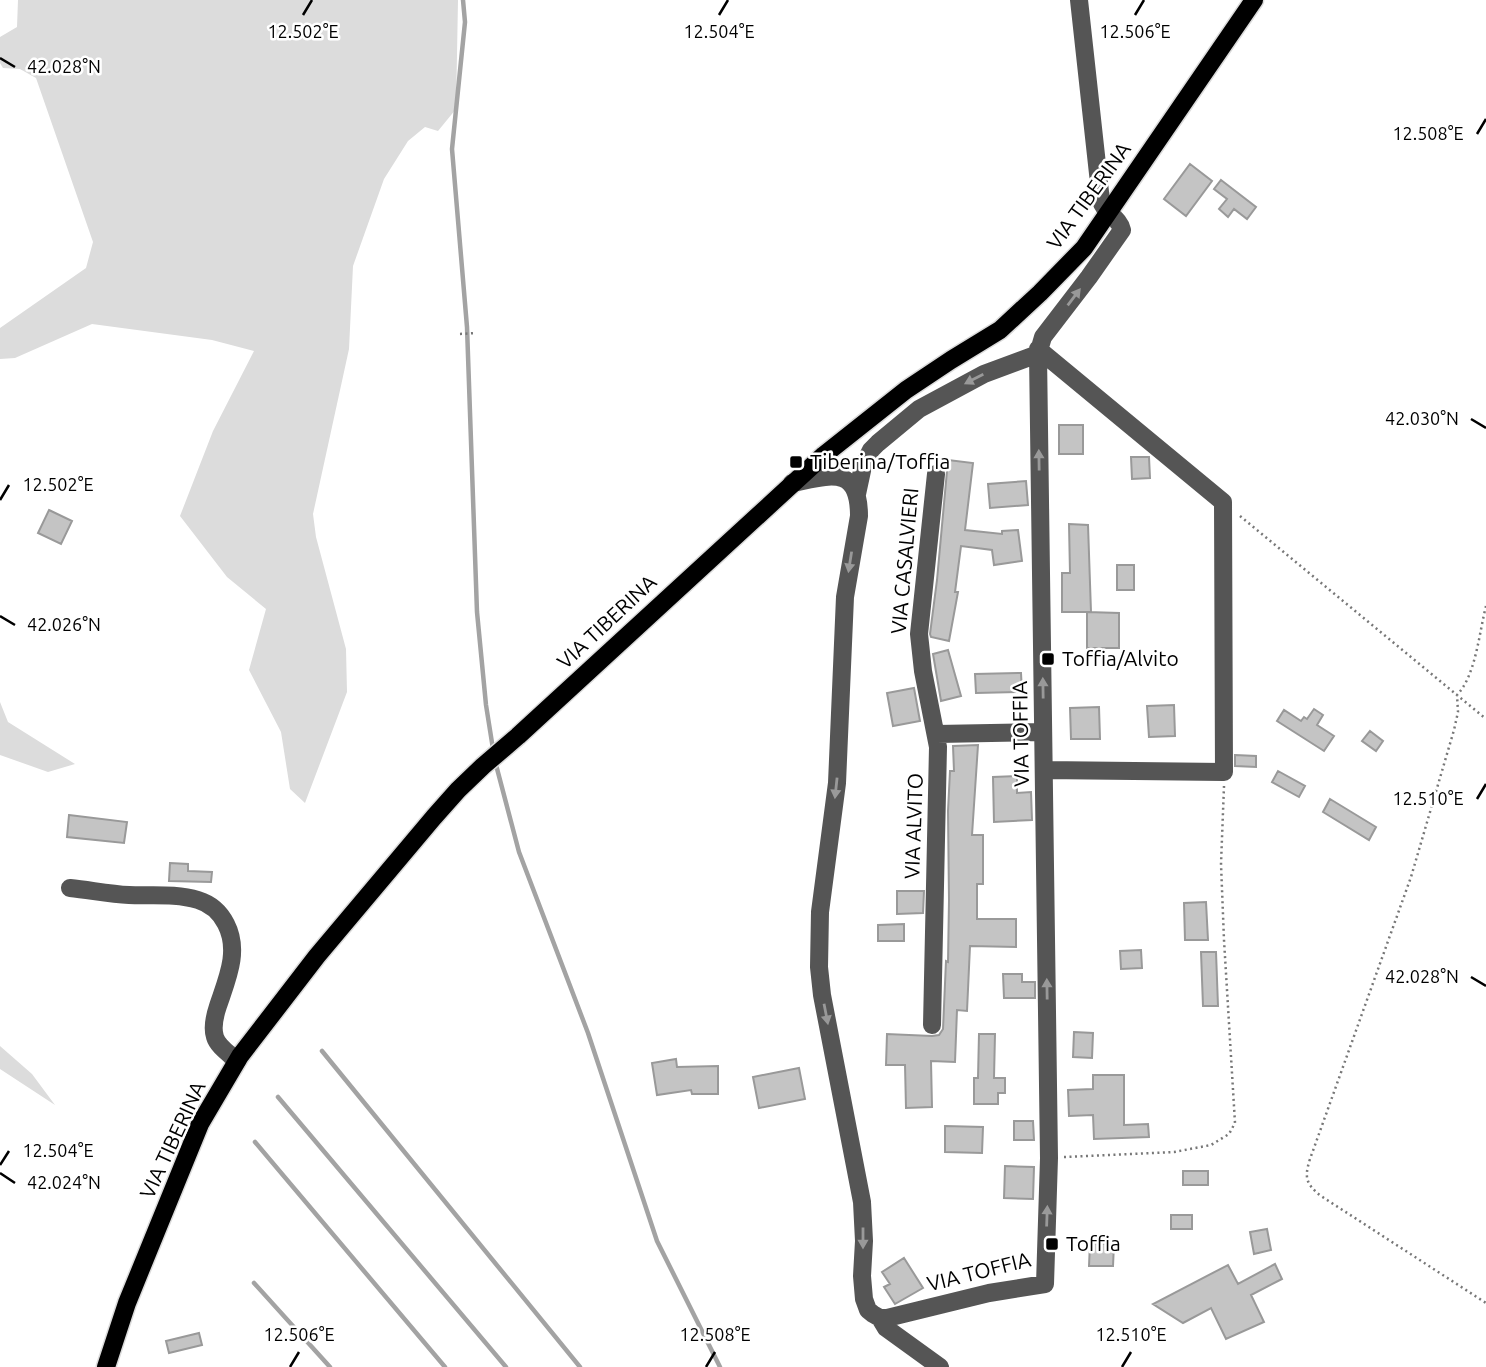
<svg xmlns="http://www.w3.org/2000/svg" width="1486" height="1367" font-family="Ubuntu,sans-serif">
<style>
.green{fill:#dcdcdc}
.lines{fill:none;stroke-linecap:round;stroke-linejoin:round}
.stream{stroke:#a3a3a3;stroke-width:4.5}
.building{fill:#c4c4c4;stroke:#999;stroke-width:2}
.major-casing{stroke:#dbdbdb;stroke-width:21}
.path{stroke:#777;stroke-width:2.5;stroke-dasharray:2 3.5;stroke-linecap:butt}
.minor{stroke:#555;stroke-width:18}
.major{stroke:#000;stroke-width:18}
.oneway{fill:#999}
.ticks{fill:none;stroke:#000;stroke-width:2.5}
.poi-dot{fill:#000;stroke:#fff;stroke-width:2.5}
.labels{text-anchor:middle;stroke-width:5;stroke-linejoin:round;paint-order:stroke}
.street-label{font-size:21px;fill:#000;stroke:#fff}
.poi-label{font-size:21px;fill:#000;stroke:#fff;text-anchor:start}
.ticks-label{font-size:18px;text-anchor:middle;fill:#000;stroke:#fff;stroke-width:5;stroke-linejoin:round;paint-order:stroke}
</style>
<rect width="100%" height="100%" fill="#fff"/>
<path class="green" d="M18 0H458L456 109 438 131 425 127 408 141 384 179 353 266 349 349 313 514 316 537 346 649 347 692 305 803 290 789 281 732 249 670 266 609 227 577 180 516 213 431 254 351 212 340 92 324 15 358 0 359V328L86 268 93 242 36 78 20 69 3 68 0 63V37L17 27Z
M0 702 8 722 75 764 48 772 0 755Z
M0 1046 32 1074 55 1105 0 1069Z"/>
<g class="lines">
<path class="stream" d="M463 0 465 22 452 149 467 327 477 612 486 705 493 749
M495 761 519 852 588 1033 657 1241 720 1367
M322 1051 580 1367
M278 1097 506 1367
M255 1142 445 1367
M254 1283 330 1367"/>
</g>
<path class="building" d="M1190 164 1212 181 1186 216 1164 199Z
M1221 180 1256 207 1247 219 1234 209 1228 217 1219 209 1227 199 1214 189Z
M1059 425H1083V454H1059Z
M1131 457H1149L1150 478 1132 479Z
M948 460 973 463 965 530 1002 534V531L1018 530 1022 561 994 565 992 550 961 546 955 592H958L949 641 931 637 930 634 937 580Z
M1026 481 1028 505 990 508 988 484Z
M49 510 72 521 61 544 38 533Z
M1069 524 1088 525 1091 612H1062V573H1070Z
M1117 565H1134V590H1117Z
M1087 612 1119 613V648H1087Z
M948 650 961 696 941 701 933 654Z
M1021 673 1022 692 976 693 975 674Z
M914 688 920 721 893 726 887 693Z
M1174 705 1175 736 1149 737 1147 706Z
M1099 707 1100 739H1071L1070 708Z
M1314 709 1323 715 1317 725 1334 736 1324 751 1277 721 1284 710 1301 721 1304 717 1307 719Z
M1370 731 1383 741 1376 751 1362 741Z
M978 745 972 835H983V884H977V919H1016V947L970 946 967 1011 957 1010 955 1062 931 1061 932 1107 906 1108 905 1065H886L887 1034 932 1036 939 1035 943 1029 946 961 948 962 949 900 948 811 950 771H954L953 746Z
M1235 755 1256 756V767L1235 766Z
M1278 771 1305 786 1299 797 1272 782Z
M1017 776V793L1031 792 1032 820 994 822 993 777Z
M1330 799 1376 827 1369 840 1323 812Z
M69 815 127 822 124 843 67 837Z
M170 863 188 864V871L212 872 211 882 169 881Z
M897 891H924L923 913 897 914Z
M1206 902 1208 940H1185L1184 903Z
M904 924V941H878V925Z
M1141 950 1142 968 1121 969 1120 951Z
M1201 952H1216L1218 1006H1203Z
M1003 974H1022V982H1035V998H1004Z
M1074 1032 1093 1033 1092 1058 1073 1057Z
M979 1034H995L994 1078H1005V1093H998V1104H974V1078H978Z
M676 1059 677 1067 718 1066V1094H692L691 1090 657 1095 652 1063Z
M799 1068 805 1099 759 1108 753 1077Z
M1093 1075H1124V1125L1148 1124 1149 1137 1094 1139 1093 1115 1069 1116 1068 1090 1093 1089Z
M1014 1121H1033L1034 1140H1014Z
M945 1126 983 1127 982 1153 945 1152Z
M1005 1166 1034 1167 1033 1199 1004 1198Z
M1183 1171H1208V1185H1183Z
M1171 1215H1192V1229H1171Z
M1267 1229 1271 1250 1254 1254 1250 1232Z
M1090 1243 1114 1244 1113 1266H1089Z
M904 1258 923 1288 895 1304 884 1287 890 1284 882 1272Z
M1275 1264 1282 1279 1251 1295 1264 1322 1226 1339 1211 1308 1183 1323 1153 1304 1228 1265 1238 1284Z
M199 1333 202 1345 169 1353 166 1341Z"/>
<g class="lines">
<defs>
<path id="major" d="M106 1367 127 1303 200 1124 240 1056 317 956 434 817 458 790 483 766 518 736 824 455 906 390 951 360 1000 330 1040 293 1084 248 1254 0"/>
</defs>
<use href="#major" class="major-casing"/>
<path class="path" d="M460 334 475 333
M1240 516 1486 719
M1486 606C1479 633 1476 675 1457 695L1458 712 1454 730 1411 877 1310 1159C1304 1178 1306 1184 1321 1196L1486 1303
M1064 1157 1174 1152 1211 1145 1229 1134 1235 1123 1224 940 1221 864 1224 786"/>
<path class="minor" d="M1038 349 1223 502 1224 772 1044 770
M792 483C829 476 859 464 859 516L845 597 837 783 820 912 819 967 822 995 862 1202 864 1241 862 1276 864 1299 868 1310 873 1314 880 1318H887L989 1293 1045 1284 1049 1158 1038 354 1043 337 1089 277 1122 230C1119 217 1105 214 1101 201L1079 0
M857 494 863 466 871 450 878 443 919 409 984 374 1038 354
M937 734 1043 732
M70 888C90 890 109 894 129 895 151 896 176 893 198 900 211 904 220 912 226 924 240 951 227 979 218 1006 215 1015 212 1028 215 1037 218 1047 230 1054 237 1061
M932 1025 938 747 923 671 919 634 936 474
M880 1318 886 1328 940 1367"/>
<use href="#major" class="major"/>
</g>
<defs><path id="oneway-solid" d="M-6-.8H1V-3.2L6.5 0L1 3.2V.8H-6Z" transform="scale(1.75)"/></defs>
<g class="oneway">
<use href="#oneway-solid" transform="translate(1074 297) rotate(-53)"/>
<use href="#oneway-solid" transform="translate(974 379) rotate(153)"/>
<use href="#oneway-solid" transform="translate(1039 460) rotate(-91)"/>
<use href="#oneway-solid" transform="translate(850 562) rotate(99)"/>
<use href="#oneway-solid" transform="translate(1043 688) rotate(-91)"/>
<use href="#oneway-solid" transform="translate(836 788) rotate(96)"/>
<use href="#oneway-solid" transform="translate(1047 989) rotate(-91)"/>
<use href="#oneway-solid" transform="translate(826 1014) rotate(79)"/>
<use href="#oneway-solid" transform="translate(1047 1216) rotate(-88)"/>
<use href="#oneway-solid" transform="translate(863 1238) rotate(90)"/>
</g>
<path class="ticks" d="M303 15 312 0M719 15 728 0M1135 15 1144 0M0 58 15 67M1477 134 1486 119M1471 419 1486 428M0 500 9 485M0 616 15 625M1477 799 1486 784M1471 977 1486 986M0 1165 9 1151M0 1173 15 1183M290 1367 299 1352M706 1367 715 1352M1122 1367 1131 1352"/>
<g class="poi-dot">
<rect x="789" y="455" width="14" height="14" rx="3.5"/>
<rect x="1041" y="652" width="14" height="14" rx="3.5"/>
<rect x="1045" y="1237" width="14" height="14" rx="3.5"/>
</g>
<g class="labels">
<g class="street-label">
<text transform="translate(1089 196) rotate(-54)" y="7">VIA TIBERINA</text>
<text transform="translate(905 561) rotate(-85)" y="7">VIA CASALVIERI</text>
<text transform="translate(607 622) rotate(-43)" y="7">VIA TIBERINA</text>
<text transform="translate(1021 734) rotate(-91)" y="7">VIA TOFFIA</text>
<text transform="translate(914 826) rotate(-88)" y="7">VIA ALVITO</text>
<text transform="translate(173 1140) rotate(-65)" y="7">VIA TIBERINA</text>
<text transform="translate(979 1272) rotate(-14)" y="7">VIA TOFFIA</text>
</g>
<g class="poi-label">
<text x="810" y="469">Tiberina/Toffia</text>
<text x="1062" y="666">Toffia/Alvito</text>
<text x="1066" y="1251">Toffia</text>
</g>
</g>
<g class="ticks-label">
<text x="303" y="38">12.502°E</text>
<text x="719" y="38">12.504°E</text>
<text x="1135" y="38">12.506°E</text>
<text x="64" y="73">42.028°N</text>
<text x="1428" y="140">12.508°E</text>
<text x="1422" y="425">42.030°N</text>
<text x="58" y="491">12.502°E</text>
<text x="64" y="631">42.026°N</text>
<text x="1428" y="805">12.510°E</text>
<text x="1422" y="983">42.028°N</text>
<text x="58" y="1157">12.504°E</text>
<text x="64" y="1189">42.024°N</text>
<text x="299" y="1341">12.506°E</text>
<text x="715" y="1341">12.508°E</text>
<text x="1131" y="1341">12.510°E</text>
</g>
</svg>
